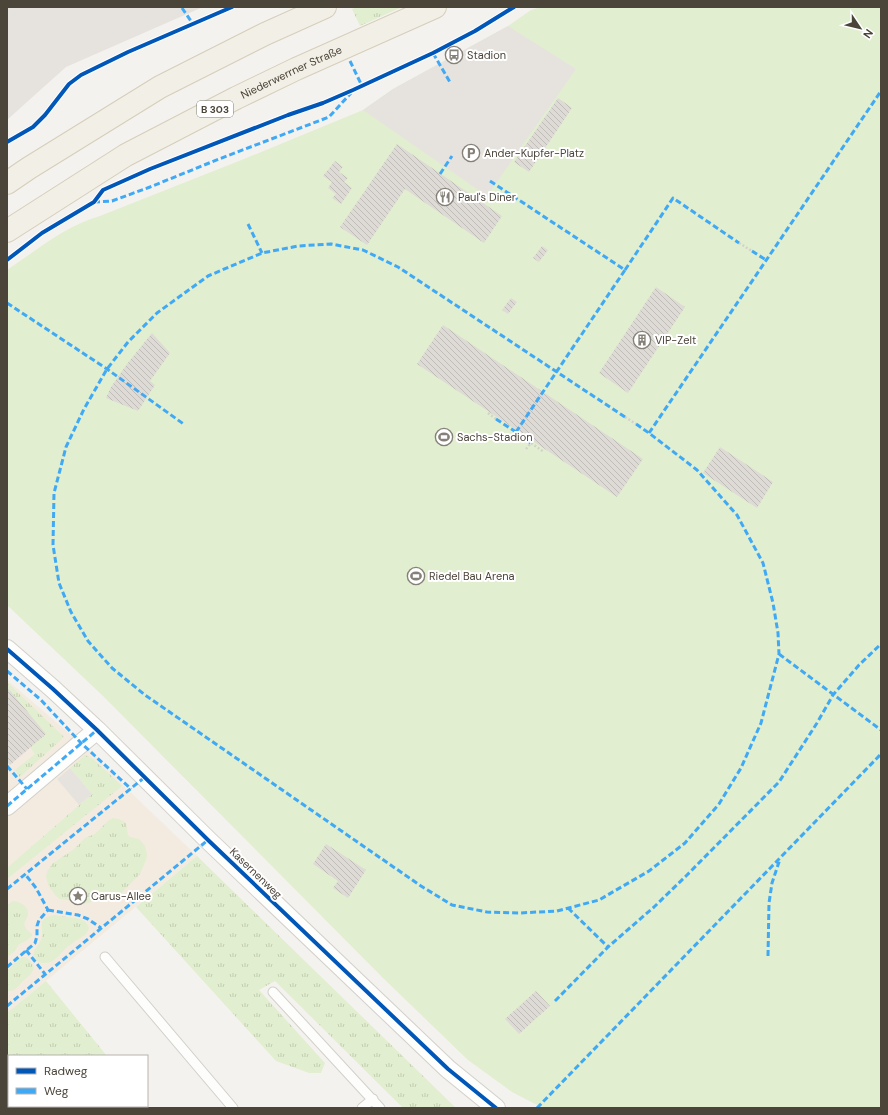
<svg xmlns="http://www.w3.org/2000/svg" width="888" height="1115" font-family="'DM Sans',sans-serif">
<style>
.commercial{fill:#f3ebdf}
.grass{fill:url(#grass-tufts)}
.garden{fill:#e1eecf}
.parking{fill:#e6e3df}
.building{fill:url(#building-back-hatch)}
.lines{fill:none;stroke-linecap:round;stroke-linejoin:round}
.lane-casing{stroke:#d2d0cb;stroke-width:11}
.street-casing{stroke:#d2d0cb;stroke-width:20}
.primary-casing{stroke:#d6cebb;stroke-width:24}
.path{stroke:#d3d2cc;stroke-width:2.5;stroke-dasharray:2 2;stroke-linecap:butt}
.lane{stroke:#fdfdfc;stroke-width:9}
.street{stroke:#fdfdfc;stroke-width:18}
.primary{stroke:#f2efe6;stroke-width:22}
.quiet{stroke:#3fa9f5;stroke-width:3;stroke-dasharray:6 3;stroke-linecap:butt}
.cycleway-casing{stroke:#fff;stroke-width:6}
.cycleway{stroke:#0057b8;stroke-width:4}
.labels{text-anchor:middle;stroke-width:4;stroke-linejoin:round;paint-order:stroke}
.shield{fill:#fff;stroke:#817c74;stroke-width:1}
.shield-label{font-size:10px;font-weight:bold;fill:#4b4439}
.poi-label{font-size:11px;fill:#4b4439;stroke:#fff;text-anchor:start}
.street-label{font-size:11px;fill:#4b4439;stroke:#fff}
</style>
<defs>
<pattern id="grass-tufts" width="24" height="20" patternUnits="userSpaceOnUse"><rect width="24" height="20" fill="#e1eecf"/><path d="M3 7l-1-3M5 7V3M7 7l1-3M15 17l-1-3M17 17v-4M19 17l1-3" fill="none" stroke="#c3cdb2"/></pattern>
<pattern id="building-back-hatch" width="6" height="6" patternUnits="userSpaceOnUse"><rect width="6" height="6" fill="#dedbd6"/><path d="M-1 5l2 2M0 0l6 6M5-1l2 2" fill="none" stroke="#c0bdb8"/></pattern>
</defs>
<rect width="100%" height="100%" fill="#f4f2ee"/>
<path class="commercial" d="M7 680 92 753 126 788 197 856 7 1013Z"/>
<path class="grass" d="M357 7H402L360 26 352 9Z
M7 682 64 737 20 777 15 770 35 754 30 747 46 734 7 687Z
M85 755 93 759 122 786 7 879V868L92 794 70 768Z
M113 818 119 819 125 822 126 824 128 835 130 837 139 839 145 846 147 855 146 860 140 874 126 888 119 896 112 899H101L84 904H80L69 900 60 899 56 896 49 887 46 877 47 872 52 864 74 849 85 838 95 834 109 820Z
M197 856 456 1108H403L275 981 259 990 325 1063 321 1073H309L276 1061 136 907Z
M12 901C19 901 29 906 28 915 27 918 25 921 24 924L26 929 32 934V936L26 941 19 944 15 951 7 957V906Z
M55 915C63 917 72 917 79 919 83 920 85 921 87 924 93 932 81 938 75 941 72 944 68 946 65 949 59 955 54 964 43 963 40 963 37 961 35 959 30 952 39 946 41 940 46 928 33 919 55 915Z
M24 957 27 958C39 968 32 973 23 981 18 986 15 992 7 991V970C14 966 16 959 24 957Z
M46 981 107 1056H9V1106H147L149 1108H7V1013Z"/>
<path class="garden" d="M541 7H881V1108H545L539 1106 512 1092 468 1060 382 977 103 696 7 605V270C37 250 65 226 100 216L244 159 363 110 393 89 508 26 531 10Z"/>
<path class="parking" d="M7 7H203L66 67 7 120Z
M508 26 576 69 487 196 363 110 393 89Z
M70 768 92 794 79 805 57 779Z"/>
<path class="building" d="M558 98 572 108 529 172 514 162Z
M397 144 502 216 484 243 405 189 367 245 340 227Z
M335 161 343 167 339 172 348 178 344 182 352 188 341 204 332 198 336 194 328 188 332 182 323 176Z
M542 246 548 250 539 262 533 258Z
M656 287 685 307 628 393 599 373Z
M511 298 517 302 508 314 502 310Z
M443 325 643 459 617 497 417 364Z
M152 333 170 353 150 381 155 385 138 411 106 398 111 387 127 364Z
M720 447 773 482 757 508 703 473Z
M7 687 46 734 10 765 7 762Z
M326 844 366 870 348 898 333 888 338 881 313 864Z
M536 991 550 1006 519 1034 505 1019Z"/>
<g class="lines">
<defs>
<path id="lane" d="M105 957 233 1108
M273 992 380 1108
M362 1108 373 1099"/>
<path id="street" d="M7 649 53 689 97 730 208 840 448 1069 496 1108
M7 806 97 730"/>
<g id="primary">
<path d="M7 183 29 168 160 87 265 34 325 7"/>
<path id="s1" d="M7 231 126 155 236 98 296 69 435 7"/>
</g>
</defs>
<use href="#lane" class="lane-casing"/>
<use href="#street" class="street-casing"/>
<use href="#primary" class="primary-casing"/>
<path class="path" d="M739 243 752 251
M488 413 496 419
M625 417 636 424
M526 449 531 443 544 452"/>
<use href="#lane" class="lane"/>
<use href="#street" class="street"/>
<use href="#primary" class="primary"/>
<path class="quiet" d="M182 8 193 24
M433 53 451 84
M350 61 362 86
M440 174 452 156
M490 181 625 270 516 432 531 443
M94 202 112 201 150 187 219 159 329 117 351 93
M248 224 262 253
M752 251 766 260
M625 270 673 198 739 243
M7 303 107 369 185 425
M625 417 398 267 363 250 331 244 298 246 262 253 208 276 157 313 128 342 107 369 84 409 66 447 54 493 53 545 59 583 71 612 88 641 112 668 145 695 171 713 421 886 452 905 487 912 519 913 557 911 599 900 649 871 685 843 719 804 741 768 761 723 779 654 778 633 773 603 763 563 737 515 697 470 649 433 636 424
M496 419 516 432
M649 433 881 91
M779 654 881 730
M7 671 41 700 81 743 131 789
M7 766 27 789
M7 806 97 730
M7 889 145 777
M568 908 608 947
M48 910 78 915 88 919 101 928
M26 950 45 974
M768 956 769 903 772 883 780 859
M7 967 35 943 37 936V926L39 920 48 910 36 888 25 874
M555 1001 608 947 654 907 686 876 779 782 817 723 833 695 859 665 881 644
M7 1006 208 840
M537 1108 881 754"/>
<defs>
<path id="cycleway" d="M7 142 33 127 45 115 69 84 81 75 128 52 232 7
M7 260 42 233 94 202 103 190 150 169 288 115 323 103 353 90 433 53 475 31 514 7
M7 649 53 689 97 730 208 840 448 1069 496 1108"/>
</defs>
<use href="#cycleway" class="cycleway-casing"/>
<use href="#cycleway" class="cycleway"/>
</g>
<defs>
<symbol id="bus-ring" viewBox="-11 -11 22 22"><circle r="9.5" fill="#fff" stroke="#868178" stroke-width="1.5"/><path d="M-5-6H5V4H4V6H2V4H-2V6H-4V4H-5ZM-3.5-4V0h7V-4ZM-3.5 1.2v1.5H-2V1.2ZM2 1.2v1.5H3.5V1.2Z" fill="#868178"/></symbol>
<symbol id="parking-ring" viewBox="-11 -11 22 22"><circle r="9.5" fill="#fff" stroke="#868178" stroke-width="1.5"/><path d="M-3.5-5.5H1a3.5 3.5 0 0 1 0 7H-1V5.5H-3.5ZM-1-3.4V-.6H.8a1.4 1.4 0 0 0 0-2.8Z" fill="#868178"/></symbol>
<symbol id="restaurant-ring" viewBox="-11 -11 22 22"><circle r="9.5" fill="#fff" stroke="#868178" stroke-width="1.5"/><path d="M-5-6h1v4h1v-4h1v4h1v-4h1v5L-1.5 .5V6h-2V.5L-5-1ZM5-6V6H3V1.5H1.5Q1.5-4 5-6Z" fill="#868178"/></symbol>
<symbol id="building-ring" viewBox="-11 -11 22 22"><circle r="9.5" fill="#fff" stroke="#868178" stroke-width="1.5"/><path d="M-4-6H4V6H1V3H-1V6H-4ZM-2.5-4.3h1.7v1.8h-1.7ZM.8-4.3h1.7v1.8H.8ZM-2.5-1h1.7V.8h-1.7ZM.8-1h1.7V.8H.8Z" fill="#868178"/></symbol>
<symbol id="stadium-ring" viewBox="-11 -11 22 22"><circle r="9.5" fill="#fff" stroke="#868178" stroke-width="1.5"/><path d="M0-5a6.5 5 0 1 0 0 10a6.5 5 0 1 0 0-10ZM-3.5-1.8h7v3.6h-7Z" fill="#868178"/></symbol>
<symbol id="sight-ring" viewBox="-11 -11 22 22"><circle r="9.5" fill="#fff" stroke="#868178" stroke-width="1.5"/><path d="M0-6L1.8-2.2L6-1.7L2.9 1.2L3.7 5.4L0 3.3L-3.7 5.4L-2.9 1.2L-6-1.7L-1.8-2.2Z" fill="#868178"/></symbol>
</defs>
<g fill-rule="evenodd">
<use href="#bus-ring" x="444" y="45" width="20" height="20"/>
<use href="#parking-ring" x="461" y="143" width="20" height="20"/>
<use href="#restaurant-ring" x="435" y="187" width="20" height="20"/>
<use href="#building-ring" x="632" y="330" width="20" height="20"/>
<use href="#stadium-ring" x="434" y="427" width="20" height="20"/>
<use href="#stadium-ring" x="406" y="566" width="20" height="20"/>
<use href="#sight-ring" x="68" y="886" width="20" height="20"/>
</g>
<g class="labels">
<rect class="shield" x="197" y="101" width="36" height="16" rx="3"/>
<g class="shield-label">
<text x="215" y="113">B 303</text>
</g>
<g class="poi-label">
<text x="467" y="59">Stadion</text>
<text x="484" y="157">Ander-Kupfer-Platz</text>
<text x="458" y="201">Paul's Diner</text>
<text x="655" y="344">VIP-Zelt</text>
<text x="457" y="441">Sachs-Stadion</text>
<text x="429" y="580">Riedel Bau Arena</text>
<text x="91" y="900">Carus-Allee</text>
</g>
<g class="street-label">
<text dy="4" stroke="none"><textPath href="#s1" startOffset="326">Niederwerrner Straße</textPath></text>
<text transform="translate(256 873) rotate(44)" y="4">Kasernenweg</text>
</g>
</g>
<rect width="888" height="1115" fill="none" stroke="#4b4439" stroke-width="16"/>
<rect x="8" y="1055" width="140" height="52" fill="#ffffff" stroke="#b7b4b0"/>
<rect x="16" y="1068" width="20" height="6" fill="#0057b8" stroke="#b7b4b0"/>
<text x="44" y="1075" font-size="12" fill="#4b4439">Radweg</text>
<rect x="16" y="1088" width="20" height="6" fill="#3fa9f5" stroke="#b7b4b0"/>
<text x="44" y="1095" font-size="12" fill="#4b4439">Weg</text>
<g transform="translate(860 28) rotate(125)" stroke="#ffffff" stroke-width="3" paint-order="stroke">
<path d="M0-3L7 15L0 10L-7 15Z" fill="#4b4439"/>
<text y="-6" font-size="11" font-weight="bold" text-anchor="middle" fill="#4b4439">N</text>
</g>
</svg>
